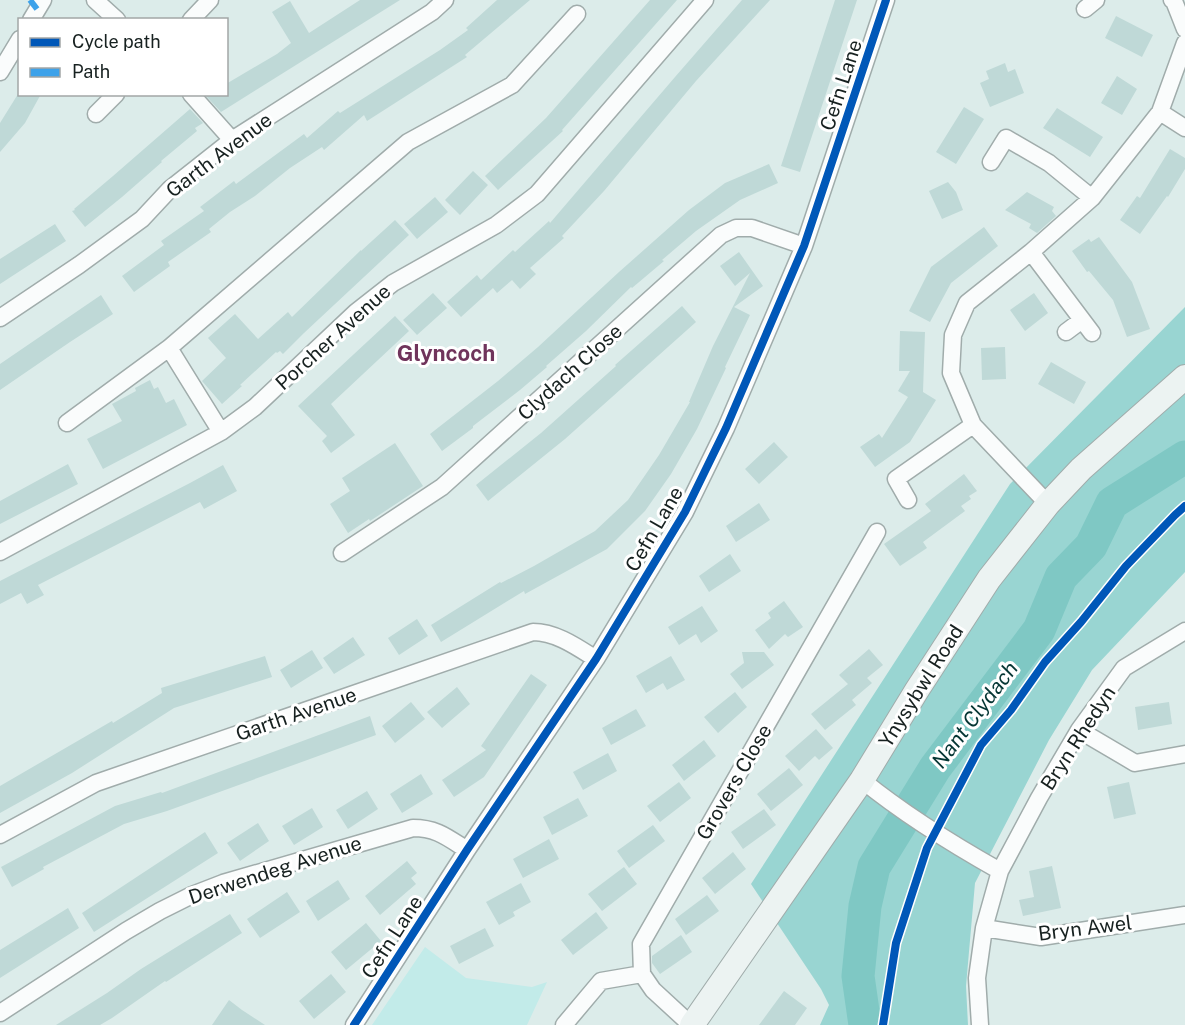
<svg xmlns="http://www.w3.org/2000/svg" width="1185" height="1025" font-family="'Public Sans',sans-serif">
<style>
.green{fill:#c2ebe9}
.forest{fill:#99d5d2}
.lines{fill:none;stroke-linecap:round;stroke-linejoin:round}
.river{stroke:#7fc8c4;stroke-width:33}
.building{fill:#bfd9d7}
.minor-casing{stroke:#a0acab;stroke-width:19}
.secondary-casing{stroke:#a0acab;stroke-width:26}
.minor{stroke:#fafcfc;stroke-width:16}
.secondary{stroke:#ecf3f2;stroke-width:24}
.quiet{stroke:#3da2ea;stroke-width:6;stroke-dasharray:12 6;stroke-linecap:butt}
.cycleway-casing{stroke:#fff;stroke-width:11}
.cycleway{stroke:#0057b8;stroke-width:8}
.labels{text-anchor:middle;stroke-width:6;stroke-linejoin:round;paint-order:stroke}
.street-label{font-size:20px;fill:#172120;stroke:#fff}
.water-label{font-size:21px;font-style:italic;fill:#053634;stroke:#fff}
.quarter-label{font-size:22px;font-weight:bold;fill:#70345c;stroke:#fff}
</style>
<rect width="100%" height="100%" fill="#dcecea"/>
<path class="green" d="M425 947 466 978 532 987 547 982 527 1025H372Z"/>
<path class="forest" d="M1185 307V572L1092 670 1049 740 975 883 966 986 968 1025H820L829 1005 821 989 751 884 1010 484Z"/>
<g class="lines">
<path class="river" d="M865 1025 858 976 865 906 874 867 935 768 1039 630 1061 577 1091 546 1112 503 1185 457"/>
</g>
<path class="building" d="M360 0H400L221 112 206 96 226 94V84L277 54 291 43 272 12 290 1 309 33Z
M497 0H530L465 55 467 57 367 121 364 115 324 150 322 147 290 168 255 196 230 212 209 229 211 232 168 262 170 266 134 292 122 276 164 245 161 241 204 211 200 207 234 181 236 184 304 134 307 138 338 111 340 113 440 50 468 30 466 28Z
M650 0H677L562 130 563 131 498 190 485 176 546 118Z
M742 0H770L696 81 604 191 562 236 564 238 530 268 536 274 520 289 512 280 497 293 493 288 461 317 447 302 477 275 481 280 513 250 515 252 549 221 550 223 675 77Z
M835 0H857L800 172 781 166Z
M1116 16 1153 35 1142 57 1105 38Z
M1005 63 1008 72 1015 69 1024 93 990 107 980 83 989 79 986 71Z
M1117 76 1137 89 1122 115 1101 103Z
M18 94H41L25 123 0 152V123Z
M964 107 984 119 956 164 936 152Z
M1057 108 1103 137 1090 157 1043 128Z
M190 109 203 123 195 128 197 131 161 161 162 162 122 197 85 227 72 211 75 210 74 209 113 176Z
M1170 149 1185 158V169L1168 197 1167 196 1140 234 1120 220 1137 196 1140 198Z
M769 164 778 183 740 200 696 231 662 260 664 261 632 288 631 287 586 331 546 366 547 367 520 390 473 426V428L442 451 430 434 498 381 538 347 619 272 689 210 725 183Z
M473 171 488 185 460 215 445 200Z
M948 182 956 192 963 210 942 219 929 191Z
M1027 192 1054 207 1052 211 1056 216 1037 233 1029 228 1031 224 1005 210Z
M435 197 448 212 417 239 404 224Z
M395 220 409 235 304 333 283 354 280 351 277 353 276 352 240 385 242 386 222 404 202 381 226 358 208 338 235 314 258 339 288 312 292 317 361 250V251Z
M55 224 66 241 0 284V259Z
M984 227 998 246 951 283 930 322 909 311 931 267Z
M1099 237 1132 282 1150 329 1127 337 1113 300 1089 271 1087 272 1072 251 1089 239 1091 242Z
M739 252 763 286 734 307 750 315 725 367 726 368 697 429 671 474 645 511 607 549 525 594 524 591 441 642 431 625 500 582 501 583 534 566 595 531 628 500 659 455 690 402H689L713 346 750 273 735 286 720 266Z
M433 293 447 308 417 335 403 320Z
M1034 293 1048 313 1025 331 1010 310Z
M101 295 113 314 70 342 0 390V364Z
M682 306 696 322 565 439 488 501 476 485 541 433 616 366 615 365Z
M395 316 409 331 331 404 355 435 331 453 322 441 327 436 298 406Z
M900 331 925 332 923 392 936 400 910 442 875 467 860 447 879 434 882 438 908 397 898 391 910 371H899Z
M1005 347 1006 379 982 380 981 348Z
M1051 362 1086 382 1074 404 1038 384Z
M150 380 154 389 158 387 166 403 174 399 187 425 103 469 87 439 122 421 112 404 136 391 135 388Z
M774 442 788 457 759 484 745 469Z
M395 443 423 486 370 521 369 519 348 533 330 504 350 491 342 478Z
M68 464 78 484 0 524V501Z
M223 465 237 491 204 509 200 502 38 585 44 595 27 604 21 593 0 604V581L190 483Z
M964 474 977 491 969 496 971 499 961 506 965 511 923 542 927 548 900 566 884 544 931 511 925 504Z
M759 503 770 520 736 542 726 526Z
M730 554 741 571 709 592 699 576Z
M784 601 803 627 788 637 785 634 769 649 755 630 771 618 768 613Z
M702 606 718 631 701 643 696 634 679 645 668 627Z
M417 619 428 636 399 655 388 638Z
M353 637 365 655 334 674 323 658Z
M869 649 883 665 867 678 872 683 852 700 856 705 825 730 811 714 848 684 839 675Z
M312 650 323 668 291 688 280 670Z
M742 652H764L774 665 742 689 730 674 744 663Z
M265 656 272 677 174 708 72 773 0 813V786L112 721 113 723 162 693 161 688Z
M671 656 685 680 667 690 663 683 646 693 636 676Z
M531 674 547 685 484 777 454 797 442 780 486 750 481 746Z
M457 687 470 704 442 728 427 712Z
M735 692 747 707 718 733 704 717Z
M411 702 425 719 395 743 382 726Z
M1169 702 1172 724 1138 730 1135 707Z
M636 709 646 726 611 745 602 728Z
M370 716 376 735 167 811 124 824 43 867 44 869 12 887 1 867 115 806 161 792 162 793Z
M816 729 833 748 819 760 815 756 799 771 785 756Z
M704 740 716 756 684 781 672 765Z
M608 753 617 771 583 790 573 772Z
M789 768 803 785 771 811 757 794Z
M421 774 433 794 402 813 390 794Z
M679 782 691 798 660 822 647 806Z
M1129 782 1136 814 1114 819 1107 787Z
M367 791 378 809 348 829 336 810Z
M578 798 588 816 552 835 543 817Z
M312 808 323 827 294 845 282 826Z
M764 809 776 825 743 849 731 832Z
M258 823 269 841 240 861 227 843Z
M653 825 665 841 629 868 617 851Z
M205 832 218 853 94 932 82 913Z
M549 839 559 859 523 878 513 859Z
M733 852 746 869 715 894 702 878Z
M407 861 417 873 411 878 416 884 380 915 365 896Z
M1052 866 1061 908 1023 916 1019 900 1034 897 1029 871Z
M624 867 637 884 602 911 588 894Z
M338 880 350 899 318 921 306 901Z
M521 883 531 902 513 912 515 916 499 925 486 902Z
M287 892 300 912 260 938 247 919Z
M707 895 719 911 686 935 675 919Z
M68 908 79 928 0 978V950Z
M596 912 608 928 573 955 561 940Z
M230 914 242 933 166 982 165 981 112 1018 100 1025H56L107 993 141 969Z
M366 923 381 941 346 970 331 952Z
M485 928 494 946 459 964 450 946Z
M681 935 692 952 660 974 652 963V956Z
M331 974 346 992 314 1019 299 1001Z
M784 991 807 1008 795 1025H759Z
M229 1000 242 1010 265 1025H212Z"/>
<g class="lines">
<defs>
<path id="minor" d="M95 0 117 20
M1172 0 1174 1 1185 29
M1085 9 1096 0
M31 20 43 0
M191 20 210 0
M0 72 20 39
M191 94 232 140
M1160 112 1185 128
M96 114 116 94
M991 162 1006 138 1049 163 1092 198
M1031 252 1092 198 1160 112 1185 43
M0 318 79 265 142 219 170 189 232 140 432 12 445 0
M1066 332 1082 320
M169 348 221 432
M67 423 169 348 408 142 512 85 577 14
M908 500 896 479 973 425
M1048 504 973 425 951 373 953 335 967 303 1031 252 1092 333
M0 552 221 432 255 407 356 312 393 283 496 225 537 194 705 0
M342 553 442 487 721 235 736 228H752L804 246
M1079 730 1135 763 1185 754
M862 780C905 815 952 844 1000 871
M0 835 96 783 533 632C556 632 577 647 596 659
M984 928 1041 937 1185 915
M0 1013 126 931 160 911 192 895 223 883 413 828C437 828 448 838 467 850
M354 1025 467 850 596 659 685 512 726 428 804 246 886 0
M564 1025 601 981 642 974
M691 1025 653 990 642 974 641 944 877 532
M980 1025 977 978 984 928 1000 871 1039 798 1079 730 1124 668 1185 631"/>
<path id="secondary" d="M692 1025 862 780 917 690 989 579 1048 504 1081 469 1185 377"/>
</defs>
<use href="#minor" class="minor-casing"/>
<use href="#secondary" class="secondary-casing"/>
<use href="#minor" class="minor"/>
<use href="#secondary" class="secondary"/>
<path class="quiet" d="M30 0 37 9"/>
<defs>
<path id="cycleway" d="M354 1025 467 850 596 659 685 512 726 428 804 246 886 0
M883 1025 896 943 927 848 981 745 1011 710 1045 662 1081 622 1126 566 1175 515 1185 506"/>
</defs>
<use href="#cycleway" class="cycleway-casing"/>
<use href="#cycleway" class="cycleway"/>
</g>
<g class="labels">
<g class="street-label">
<text transform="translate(841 85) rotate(-72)" y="7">Cefn Lane</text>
<text transform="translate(219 155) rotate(-37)" y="7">Garth Avenue</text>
<text transform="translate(333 337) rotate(-42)" y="7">Porcher Avenue</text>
<text transform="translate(570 372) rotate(-42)" y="7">Clydach Close</text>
<text transform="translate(654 529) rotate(-60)" y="7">Cefn Lane</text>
<text transform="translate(921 686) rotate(-58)" y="7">Ynysybwl Road</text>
<text transform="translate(296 714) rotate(-19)" y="7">Garth Avenue</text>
<text transform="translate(1078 738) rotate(-57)" y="7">Bryn Rhedyn</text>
<text transform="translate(734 782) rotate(-60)" y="7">Grovers Close</text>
<text transform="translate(275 870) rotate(-18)" y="7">Derwendeg Avenue</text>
<text transform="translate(1085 928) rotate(-7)" y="7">Bryn Awel</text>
<text transform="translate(392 937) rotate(-57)" y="7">Cefn Lane</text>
</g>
<g class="water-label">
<text transform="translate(975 715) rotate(-53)" y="7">Nant Clydach</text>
</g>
<g class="quarter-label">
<text x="446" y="361">Glyncoch</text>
</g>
</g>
<rect x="18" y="18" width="210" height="78" fill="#ffffff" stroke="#a2a6a6" stroke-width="1.5"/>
<rect x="30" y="38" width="30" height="9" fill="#0057b8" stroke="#a2a6a6" stroke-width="1.5"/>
<text x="72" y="48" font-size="18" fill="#172120">Cycle path</text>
<rect x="30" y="68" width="30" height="9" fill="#3da2ea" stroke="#a2a6a6" stroke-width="1.5"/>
<text x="72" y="78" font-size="18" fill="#172120">Path</text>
</svg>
